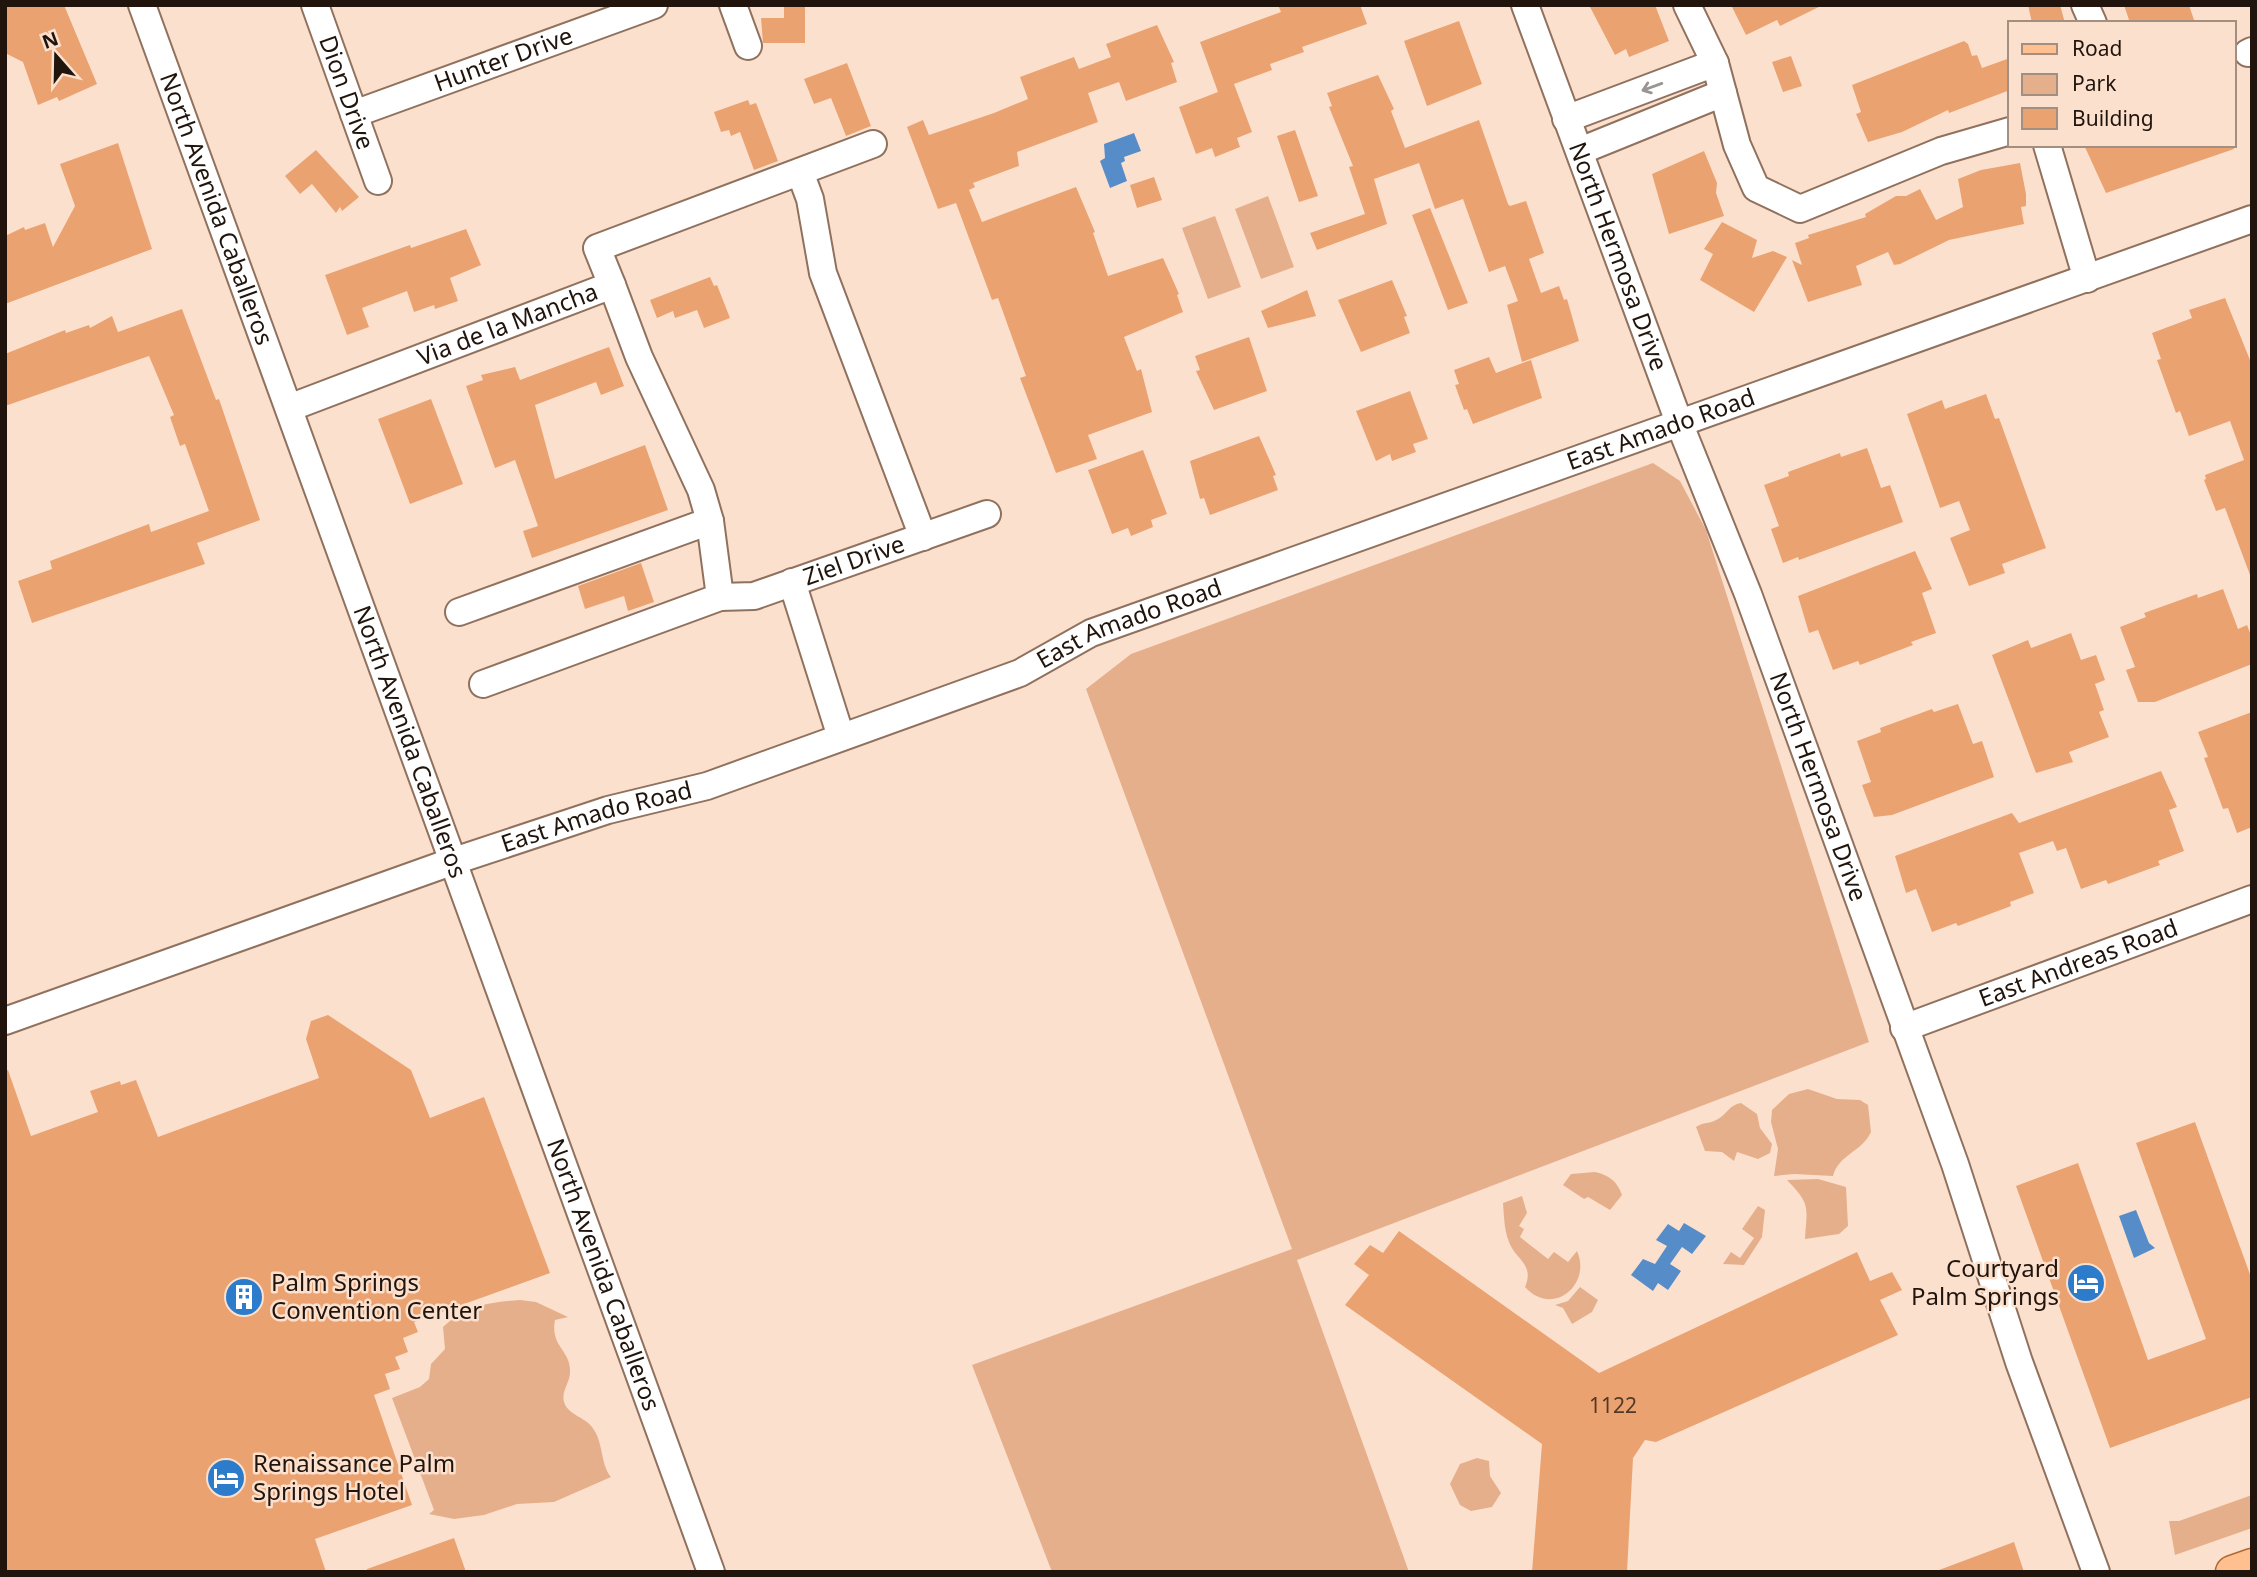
<svg xmlns="http://www.w3.org/2000/svg" width="2257" height="1577" font-family="'Noto Sans',sans-serif">
<style>
.green{fill:#e6af8b}
.water{fill:#568dc9}
.building{fill:#eba271}
.lines{fill:none;stroke-linecap:round;stroke-linejoin:round}
.minor-casing{stroke:#90715d;stroke-width:30}
.major-casing{stroke:#b16831;stroke-width:35}
.minor{stroke:#fff;stroke-width:26}
.major{stroke:#ffbf8f;stroke-width:32}
.oneway{stroke:#9b9592}
.labels{text-anchor:middle;stroke-width:5;stroke-linejoin:round;paint-order:stroke}
.number-label{font-size:21px;fill:#533825}
.street-label{font-size:24px;fill:#20140c;stroke:#fce0ce}
.poi-label{font-size:24px;fill:#20140c;stroke:#fce0ce;text-anchor:start}
</style>
<rect width="100%" height="100%" fill="#fce0ce"/>
<path class="green" d="M1268 196 1294 267 1261 279 1235 209Z
M1215 216 1241 287 1208 299 1182 228Z
M1653 463 1680 481 1706 530 1869 1042 1297 1260 1409 1572H1052L972 1365 1292 1249 1086 689 1131 654Z
M1808 1089 1837 1099 1860 1100 1868 1105 1871 1132C1862 1152 1839 1154 1833 1176L1794 1174 1774 1176 1778 1149 1771 1122 1772 1110 1789 1094Z
M1741 1103 1757 1114 1760 1128 1772 1144 1770 1153 1758 1159 1737 1152 1734 1161 1722 1152 1705 1151 1696 1127C1703 1122 1710 1124 1718 1119 1727 1114 1729 1105 1741 1103Z
M1595 1172C1609 1175 1617 1181 1622 1195L1610 1210 1588 1197 1584 1199 1563 1185 1571 1174Z
M1818 1179 1846 1187 1848 1226 1839 1234 1805 1239C1807 1206 1811 1205 1787 1180Z
M1522 1196 1527 1213 1519 1226 1524 1229 1520 1237 1548 1259 1554 1252 1568 1262 1577 1251C1592 1284 1553 1318 1525 1287 1535 1264 1515 1259 1509 1242 1504 1229 1504 1216 1503 1203Z
M1758 1206 1765 1210 1762 1237 1744 1265 1723 1264 1731 1252 1740 1258 1754 1238 1742 1229Z
M1580 1287 1598 1300 1592 1312 1572 1324 1563 1308 1555 1305 1568 1301Z
M520 1300 536 1302 568 1317 555 1320C550 1346 570 1350 570 1370 571 1382 561 1390 564 1402 568 1415 585 1417 592 1427 604 1442 600 1464 611 1477L554 1502 517 1504 484 1515 454 1519 429 1514 434 1510 392 1398 420 1387 429 1379 431 1364 445 1349 443 1327C465 1306 490 1302 520 1300Z
M1477 1458 1489 1461 1490 1476 1501 1493 1492 1507 1471 1511 1460 1505 1450 1484 1460 1464Z
M2252 1495V1528L2175 1555 2169 1521H2179Z"/>
<path class="water" d="M1134 133 1141 151 1124 157 1125 161 1121 163 1127 181 1110 188 1100 161 1105 158 1104 144Z
M2136 1210 2149 1243 2155 1248 2134 1258 2119 1216Z
M1684 1223 1706 1236 1692 1254 1682 1247 1670 1264 1681 1271 1668 1290 1658 1283 1653 1291 1631 1275 1643 1259 1655 1264 1667 1246 1656 1240 1668 1224 1679 1231Z"/>
<path class="building" d="M5 5H64L97 84 59 101 57 97 38 105 23 62 5 53Z
M784 5H805V43H763L761 18H784Z
M1278 5H1360L1367 24 1302 47 1304 52 1270 64 1272 70 1234 84 1252 132 1237 138 1240 147 1215 157 1212 148 1196 154 1179 107 1218 92 1200 42 1281 12Z
M1589 5H1655L1669 41 1629 57 1626 49 1615 55Z
M1731 5H1823L1780 26 1777 20 1746 35Z
M2028 5H2060L2065 23H2032Z
M2124 5H2189L2195 23H2130Z
M1459 21 1482 84 1427 106 1404 41Z
M1157 25 1174 62 1171 63 1177 82 1126 101 1119 82 1088 93 1098 122 1017 152 1019 166 973 183 975 187 969 190 982 222 1076 187 1095 232 1093 233 1108 276 1163 258 1179 294 1177 295 1183 312 1124 337 1137 371 1141 369 1152 412 1088 435 1097 459 1056 473 1020 378 1026 376 998 298 992 300 956 203 938 209 907 127 923 120 929 135 994 113 1028 99 1020 77 1074 57 1079 69 1111 57 1106 44Z
M1964 41 1968 44 1972 56 1977 55 1982 68 2010 58V90L1949 113 1948 110 1902 132 1868 142 1856 114 1861 112 1852 85Z
M1791 56 1802 86 1783 92 1772 62Z
M847 63 871 126 846 136 831 98 814 104 804 79Z
M1378 75 1394 109 1391 111 1405 148 1479 120 1508 204 1510 206 1526 201 1544 253 1529 259 1541 293 1559 286 1564 300 1567 299 1579 341 1522 362 1507 305 1518 301 1505 266 1489 272 1463 199 1435 209 1419 163 1374 179 1387 224 1317 250 1310 233 1365 214 1349 167 1353 166 1329 107 1332 106 1327 93Z
M748 100 750 105 756 103 778 161 754 170 740 132 731 136 729 130 721 132 714 112Z
M1295 130 1318 196 1299 202 1277 136Z
M118 143 152 249 5 304V236L24 227 25 230 45 223 53 247 75 206 60 164Z
M2084 145H2233L2234 149 2106 193Z
M316 150 359 197 342 211 340 207 336 213 312 184 300 194 285 176Z
M1704 151 1717 183 1716 193 1724 216 1669 234 1652 174Z
M2020 163 2026 194V206L2021 207 2024 224 1949 240 1900 264 1894 265 1888 252 1856 266 1862 285 1808 302 1792 260 1802 265 1795 243 1809 238 1808 235 1866 217 1865 214 1896 196H1906L1920 189 1936 220 1963 207 1958 179 1981 170Z
M1154 177 1162 200 1137 208 1130 185Z
M1430 208 1468 303 1448 310 1412 215Z
M1722 222 1757 240 1752 258 1773 251 1787 257 1754 312 1700 280 1713 254 1704 249Z
M466 229 481 265 450 278 458 301 435 309 434 305 414 312 407 291 362 308 369 327 347 335 325 275 410 245 411 248Z
M710 277 714 286 717 285 730 318 704 328 697 310 675 318 673 311 657 318 650 300Z
M1392 280 1407 316 1404 317 1410 333 1361 352 1338 300Z
M1307 290 1316 316 1268 328 1261 311Z
M2225 298 2252 365 2250 575 2225 508 2216 511 2204 480 2206 479 2205 475 2244 460 2230 421 2189 436 2180 411 2176 413 2157 360 2161 359 2152 333 2192 318 2189 310Z
M182 309 216 400 219 399 260 520 197 543 205 564 32 623 18 581 52 569 50 561 149 524 151 532 209 511 185 444 180 446 170 417 174 415 149 356 5 406V354L65 330 66 333 89 325 90 328 112 316 118 332Z
M1249 337 1267 391 1214 410 1196 371 1200 370 1195 356Z
M609 347 624 386 601 395 596 382 535 405 555 479 645 445 668 510 532 558 523 531 538 526 515 460 495 468 466 386 483 380 481 375 515 367 520 380Z
M1489 357 1496 373 1531 360 1542 398 1473 424 1467 409 1464 410 1455 385 1459 384 1454 370Z
M1410 391 1428 439 1413 444 1416 452 1392 461 1390 454 1376 461 1356 411Z
M1986 394 1995 419 1999 418 2046 548 2002 564 2005 573 1969 586 1950 538 1970 530 1959 501 1940 508 1907 414 1942 400 1945 409Z
M431 399 463 484 410 504 378 419Z
M1259 436 1276 475 1273 476 1278 490 1210 515 1204 498 1200 499 1190 461Z
M1867 448 1881 488 1890 485 1903 522 1799 560 1798 557 1783 563 1771 529 1779 526 1764 485 1789 476 1788 472 1840 453 1841 457Z
M1143 450 1167 514 1151 520 1153 527 1131 536 1128 528 1112 534 1088 470Z
M1915 551 1932 589 1922 593 1936 633 1911 642 1913 645 1860 665 1858 661 1833 670 1818 630 1809 633 1798 596Z
M641 563 654 602 628 611 624 596 585 609 578 586Z
M2223 589 2238 629 2247 625 2252 638V664L2155 702H2138L2126 670 2135 667 2120 627 2146 617 2144 613 2197 594 2198 598Z
M2071 633 2081 660 2096 655 2105 680 2095 684 2104 710 2099 712 2109 737 2069 752 2073 762 2036 773 1992 655 2028 640 2031 648Z
M1958 704 1973 744 1982 741 1994 777 1892 815 1874 817 1862 785 1871 782 1857 741 1881 732 1880 728 1932 709 1934 712Z
M2252 712V827L2237 833 2228 808 2223 809 2204 758 2208 757 2198 732Z
M2161 771 2177 807 2169 810 2184 851 2158 861 2160 865 2108 884 2106 880 2081 889 2066 848 2057 851 2053 841 2019 853 2034 893 2010 902 2011 906 1958 926 1956 923 1932 932 1916 889 1906 893 1895 856 2012 813 2019 823Z
M328 1015 411 1070 430 1118 484 1097 550 1273 414 1322 418 1332 403 1338 408 1352 395 1357 400 1369 385 1374 390 1389 374 1395 412 1505 315 1539 326 1572H5V1071L8 1070 31 1136 98 1112 90 1091 120 1081 121 1085 136 1080 158 1137 319 1078 306 1039 311 1021Z
M2195 1122 2252 1280V1397L2110 1448 2016 1186 2078 1163 2148 1360 2206 1339 2136 1143Z
M1399 1231 1599 1373 1857 1252 1870 1281 1892 1272 1902 1290 1880 1300 1898 1335 1656 1442 1645 1440 1633 1458 1627 1572H1532L1542 1444 1345 1305 1369 1275 1354 1264 1370 1245 1383 1253Z
M454 1538 466 1572H367V1569Z
M2014 1542 2024 1572H1939V1570Z"/>
<g class="lines">
<defs>
<g id="minor">
<path id="s1" d="M142 5 711 1572"/>
<path id="s2" d="M315 5 378 181"/>
<path d="M733 5 748 46"/>
<path id="s3" d="M1525 5 1680 425 1748 594 1955 1164 2019 1362 2096 1572"/>
<path d="M1687 5 1715 63 1737 145 1756 188 1800 209 1941 151 2010 131"/>
<path d="M2085 5 2093 23"/>
<path d="M2248 53 2252 51"/>
<path id="s4" d="M354 114 654 5"/>
<path d="M1566 119 1715 63"/>
<path d="M2047 145 2087 279"/>
<path d="M1580 151 1723 93"/>
<path d="M800 172 810 199 823 273 923 537"/>
<path id="s5" d="M289 408 612 285 597 248 873 144"/>
<path d="M792 582 841 737"/>
<path id="s6" d="M720 597 754 596 987 514"/>
<path d="M459 612 710 521"/>
<path d="M483 684 720 597 710 521 701 490 639 357 612 285"/>
<path id="s7" d="M5 1021 451 862 608 810 707 786 1020 673 1091 633 2252 219"/>
<path id="s8" d="M1904 1028 2252 899"/>
</g>
<path id="major" d="M2232 1572 2252 1565"/>
</defs>
<use href="#minor" class="minor-casing"/>
<use href="#major" class="major-casing"/>
<use href="#minor" class="minor"/>
<use href="#major" class="major"/>
</g>
<defs><path id="oneway-shaft" d="M-6 0H5M1.5-3L5.5 0L1.5 3" fill="none" stroke-width="1.6" stroke-linecap="round" stroke-linejoin="round" transform="scale(1.75)"/></defs>
<use class="oneway" href="#oneway-shaft" transform="translate(1652 87) rotate(160)"/>
<defs>
<symbol id="hotel-disc" viewBox="-11 -11 22 22"><circle r="9.5" fill="#2c7ccb" stroke="#fce0ce"/><path d="M-6-4.5h1.5V1H6V5H4.5V3h-9V5H-6ZM-4 0a1.8 1.8 0 1 1 3.6 0ZM.5 0V-2.5h3Q6-2.5 6 0Z" fill="#fff"/></symbol>
<symbol id="building-disc" viewBox="-11 -11 22 22"><circle r="9.5" fill="#2c7ccb" stroke="#fce0ce"/><path d="M-4-6H4V6H1V3H-1V6H-4ZM-2.5-4.3h1.7v1.8h-1.7ZM.8-4.3h1.7v1.8H.8ZM-2.5-1h1.7V.8h-1.7ZM.8-1h1.7V.8H.8Z" fill="#fff"/></symbol>
</defs>
<g fill-rule="evenodd">
<use href="#hotel-disc" x="2064" y="1261" width="44" height="44"/>
<use href="#building-disc" x="222" y="1275" width="44" height="44"/>
<use href="#hotel-disc" x="204" y="1456" width="44" height="44"/>
</g>
<g class="labels">
<g class="number-label">
<text x="1613" y="1413">1122</text>
</g>
<g class="street-label">
<text dy="8" stroke="none"><textPath href="#s4" startOffset="159">Hunter Drive</textPath></text>
<text dy="8" stroke="none"><textPath href="#s2" startOffset="93">Dion Drive</textPath></text>
<text dy="8" stroke="none"><textPath href="#s1" startOffset="217">North Avenida Caballeros</textPath></text>
<text dy="8" stroke="none"><textPath href="#s3" startOffset="268">North Hermosa Drive</textPath></text>
<text dy="8" stroke="none"><textPath href="#s5" startOffset="234">Via de la Mancha</textPath></text>
<text dy="8" stroke="none"><textPath href="#s7" startOffset="1760">East Amado Road</textPath></text>
<text dy="8" stroke="none"><textPath href="#s6" startOffset="140">Ziel Drive</textPath></text>
<text dy="8" stroke="none"><textPath href="#s7" startOffset="1194">East Amado Road</textPath></text>
<text dy="8" stroke="none"><textPath href="#s1" startOffset="784">North Avenida Caballeros</textPath></text>
<text dy="8" stroke="none"><textPath href="#s3" startOffset="835">North Hermosa Drive</textPath></text>
<text dy="8" stroke="none"><textPath href="#s7" startOffset="626">East Amado Road</textPath></text>
<text dy="8" stroke="none"><textPath href="#s8" startOffset="186">East Andreas Road</textPath></text>
<text dy="8" stroke="none"><textPath href="#s1" startOffset="1351">North Avenida Caballeros</textPath></text>
</g>
<g class="poi-label">
<text x="2059" y="1277" text-anchor="end">Courtyard<tspan x="2059" dy="28">Palm Springs</tspan></text>
<text x="271" y="1291">Palm Springs<tspan x="271" dy="28">Convention Center</tspan></text>
<text x="253" y="1472">Renaissance Palm<tspan x="253" dy="28">Springs Hotel</tspan></text>
</g>
</g>
<rect width="2257" height="1577" fill="none" stroke="#20140c" stroke-width="14"/>
<rect x="2008" y="21" width="228" height="126" fill="#fce0ce" stroke="#a48e80" stroke-width="2"/>
<rect x="2022" y="44" width="35" height="10" fill="#ffbf8f" stroke="#a48e80" stroke-width="2"/>
<text x="2072" y="56" font-size="21" fill="#20140c">Road</text>
<rect x="2022" y="74" width="35" height="21" fill="#e6af8b" stroke="#a48e80" stroke-width="2"/>
<text x="2072" y="91" font-size="21" fill="#20140c">Park</text>
<rect x="2022" y="108" width="35" height="21" fill="#eba271" stroke="#a48e80" stroke-width="2"/>
<text x="2072" y="126" font-size="21" fill="#20140c">Building</text>
<g transform="translate(56 56) rotate(340)" stroke="#fce0ce" stroke-width="5" paint-order="stroke">
<path d="M0-5L12 26L0 18L-12 26Z" fill="#20140c"/>
<text y="-10" font-size="19" font-weight="bold" text-anchor="middle" fill="#20140c">N</text>
</g>
</svg>
